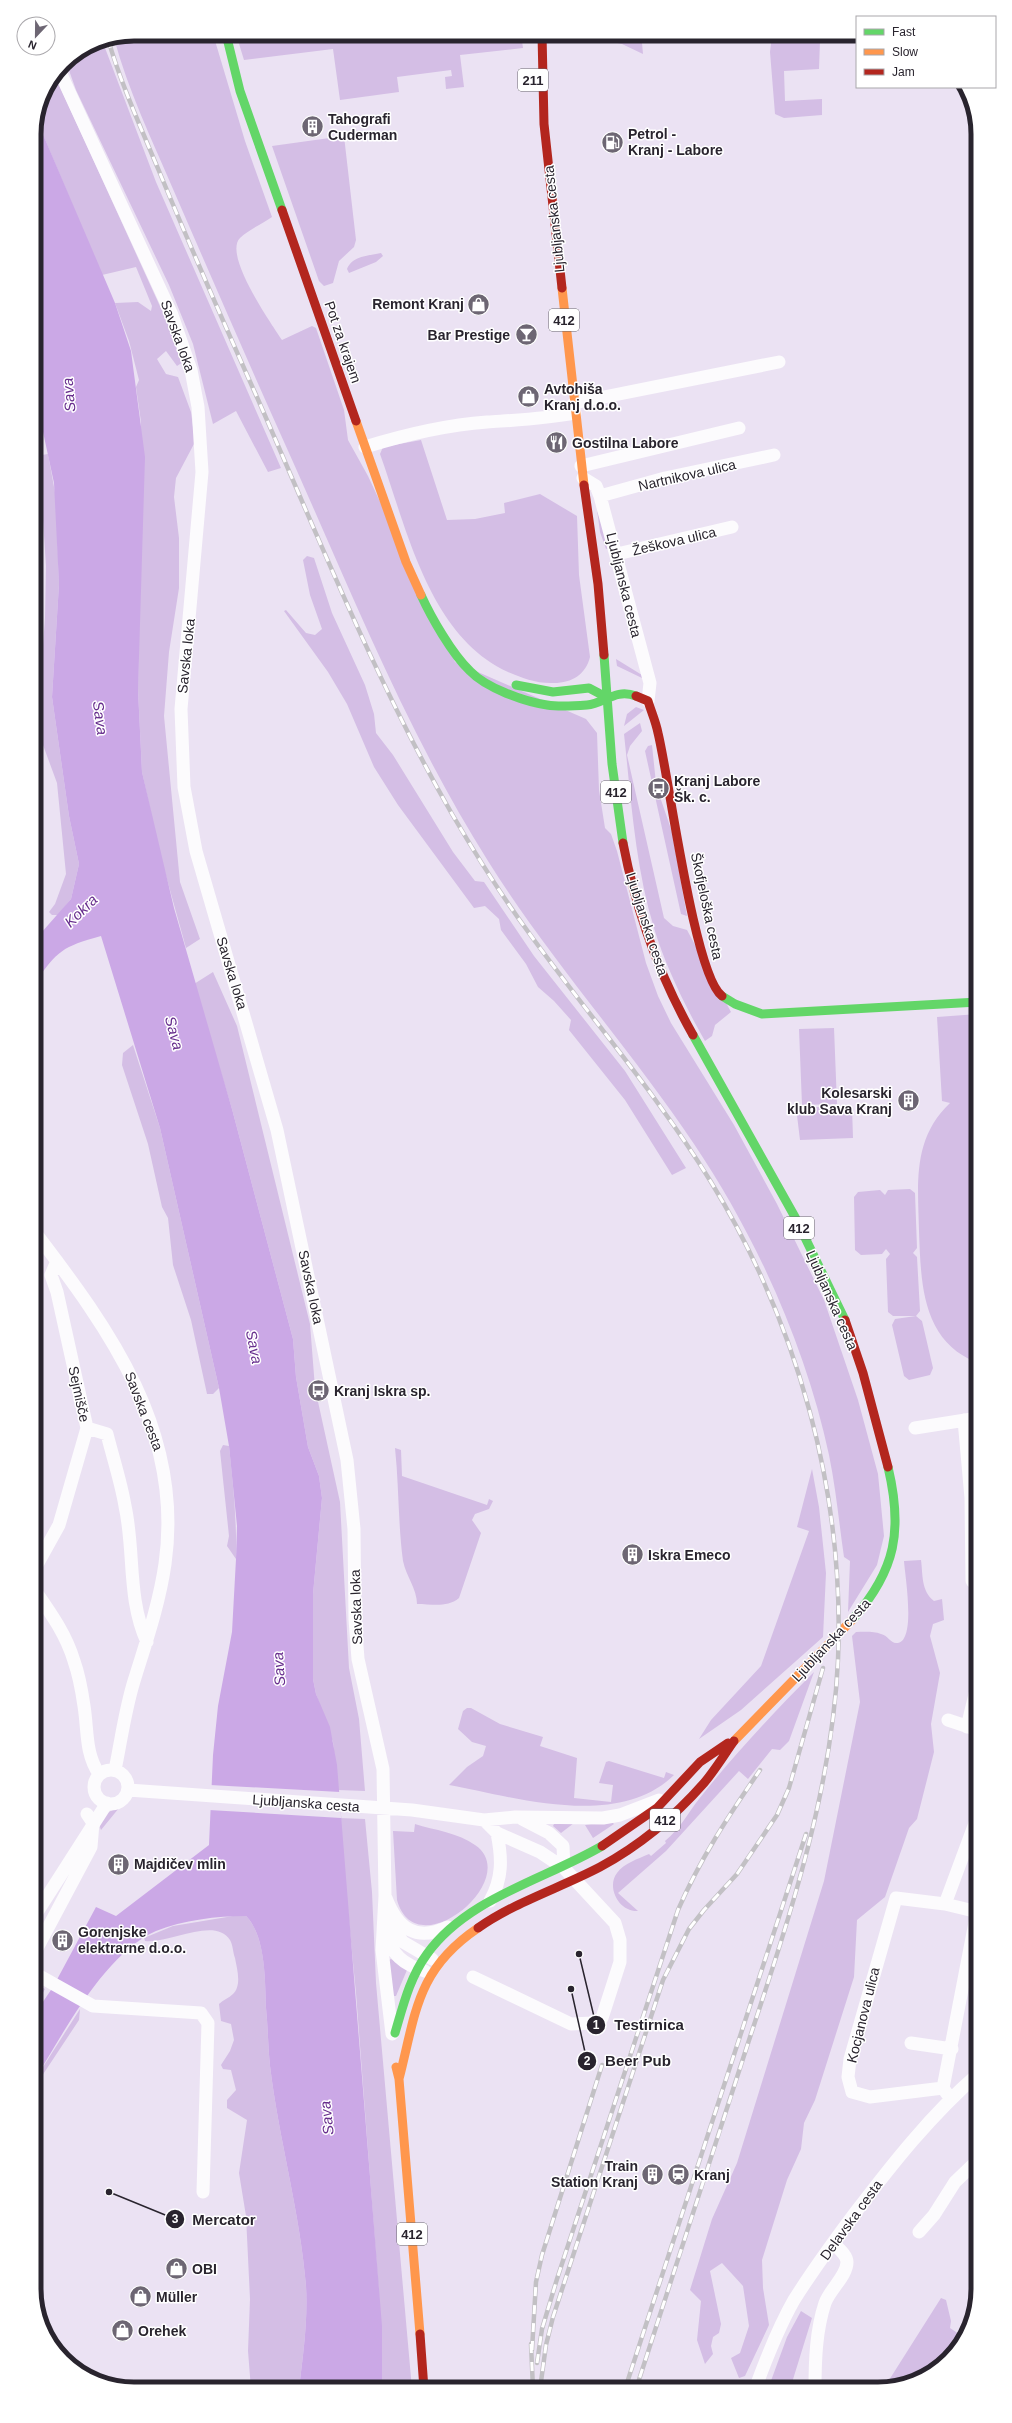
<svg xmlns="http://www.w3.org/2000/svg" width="1012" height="2423" font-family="Arial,sans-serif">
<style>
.green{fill:#d4bee5}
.water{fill:#cba8e6}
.pier{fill:#ebe2f3}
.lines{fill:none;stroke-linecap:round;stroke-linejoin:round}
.street{stroke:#fcfbfd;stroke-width:13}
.fast{stroke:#63d668;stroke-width:9}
.slow{stroke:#ff974d;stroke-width:9}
.jam{stroke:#b3261e;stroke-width:9}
.rail-casing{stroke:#c2c0c4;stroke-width:4.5}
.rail{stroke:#fff;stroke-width:3;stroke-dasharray:9;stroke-linecap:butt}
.labels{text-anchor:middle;stroke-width:3;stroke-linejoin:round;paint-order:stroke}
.shield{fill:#fff;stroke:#69666d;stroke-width:1}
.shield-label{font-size:13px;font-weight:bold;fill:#29242e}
.poi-label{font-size:14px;font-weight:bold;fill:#29242e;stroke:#fff;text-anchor:start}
.street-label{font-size:14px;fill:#29242e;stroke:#fff}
.water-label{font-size:15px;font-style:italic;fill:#672e8d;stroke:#fff}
.rim{fill:none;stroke:#29242e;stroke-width:5}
.leader{fill:none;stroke:#29242e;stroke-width:1.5}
.callout-dot{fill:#29242e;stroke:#fff;stroke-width:1.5}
.mark-label{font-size:12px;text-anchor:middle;font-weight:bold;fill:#fff}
.callout-label{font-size:15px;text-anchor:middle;font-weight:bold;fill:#29242e;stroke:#fff;stroke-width:3;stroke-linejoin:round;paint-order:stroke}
</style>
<rect width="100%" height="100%" fill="#ebe2f3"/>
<path class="green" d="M134 34H213L245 141 272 217C262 224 248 230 240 238 223 255 271 323 282 340L312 326 316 328 344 410 348 440 368 476 455 662 586 719 597 733 599 790 605 828 611 834 617 851 646 963 658 996 671 1023 734 1125 777 1204 824 1300 858 1400 878 1474 884 1536 877 1565 848 1612 850 1561 844 1557C839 1523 836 1489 829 1455 806 1347 756 1236 694 1144 629 1047 550 960 488 861 401 723 343 571 276 424 241 346 207 267 173 189 152 140 128 90 114 38Z
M236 34H521L523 48 460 55 464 87 446 89 445 77 452 76 451 70 397 77 399 92 340 100 333 49 244 60Z
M574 34H596L642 43 643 54 622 44Z
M772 34H857V38L820 41 819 69 784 71 785 101 822 99V115L784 118 775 114 770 52Z
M102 40 156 182 281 468 268 472 236 411 213 424 193 344 169 285 76 90 66 62 96 42Z
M55 76 169 326 183 362 177 366 166 351 157 359 166 374 178 377 191 412 195 442 176 478 174 497 179 538V588L169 652 164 716 180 882 200 939 186 948 160 854 142 772 138 690 141 422 136 387 139 380 129 341 115 303 138 302 151 311 152 306 136 267 102 275 36 118 42 96Z
M344 136 356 240 354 247 339 261 333 283 324 286 319 281 272 146Z
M381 253 383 256 376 262 349 273 347 269C353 255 369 256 381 253Z
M421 440 447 520 475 519 505 513 504 503 540 494 577 516 579 575 590 657C586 674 572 683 554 683 538 684 522 678 508 672 429 636 407 529 380 454L383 447Z
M48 454 56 498 59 584 52 697 69 816 79 864 71 899 58 915H52L49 912 55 904 66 874 57 783 43 745 38 713 45 618 46 566 39 459 42 455Z
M597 510 610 548 606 549 600 532Z
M307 556 314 558 332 613 365 685 374 714 376 733 393 755 453 852 475 881 484 882 534 956 625 1071 686 1168 672 1175 625 1100 569 1030 571 1020 554 1001 538 987 526 964 501 930 499 919 485 906 474 908 398 805 374 767 347 704 328 672 284 611 286 610 306 633 315 635 322 629 310 595 303 560Z
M616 659 642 675V678L617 666Z
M636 707 644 710 624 726 627 714Z
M640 723 642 731 630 746 627 755 664 918 673 926 687 930 731 1012 715 1025 712 1036 705 1041C686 1008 665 965 654 928 635 866 631 798 624 734Z
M652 745 657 793 659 794 672 832 687 916 681 914 645 751 648 746Z
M213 972 237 1026 310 1324 315 1388 340 1502 349 1668 359 1719 365 1791 338 1790 333 1742 316 1694 313 1679V1594L322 1498 319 1476 308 1447 296 1377 293 1339 232 1109 194 984Z
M978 1014V1363C921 1341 921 1282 919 1231 918 1184 912 1139 950 1103L942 1101 937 1017Z
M834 1028 837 1104 802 1105 799 1029Z
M133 1045 160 1128 219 1388 213 1394H207L191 1320 173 1265 168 1218 162 1207 148 1144 122 1065 123 1053Z
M796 1107H852L853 1138 800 1140Z
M910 1189 915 1193 917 1248 913 1253 917 1257 920 1311 916 1316H893L888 1312 886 1259 890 1254 886 1249 882 1254 861 1255 855 1250 854 1197 858 1192 880 1190 885 1195 888 1190Z
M916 1316 922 1321 933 1368 930 1375 909 1380 904 1376 892 1325 895 1319Z
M223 1445 229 1446C233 1484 237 1521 236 1559L227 1546 229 1536 220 1451Z
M395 1448 401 1450 402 1476 487 1505 489 1499 493 1501 489 1509 475 1514 472 1520 481 1533 459 1598C447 1608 432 1604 417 1604 417 1589 406 1576 403 1561 398 1524 399 1485 395 1448Z
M812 1469 819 1507 826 1573 823 1637 741 1710 699 1739 711 1720 761 1666 809 1531 797 1527Z
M921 1560C923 1575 921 1591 934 1601L942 1599 944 1620 933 1624 930 1636 940 1673 931 1724 934 1752 917 1819 909 1828 885 1897 857 1920 854 1977 815 2100 804 2123 801 2149 787 2180 762 2260 763 2288 769 2325 745 2376 739 2378 731 2358 740 2353 749 2326 743 2286 722 2263 710 2271 721 2324 719 2333 713 2337 711 2346 713 2354 705 2364 697 2340 701 2301 690 2290 712 2219 737 2163 824 1881 860 1702 852 1636 856 1632C864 1632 873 1631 881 1634 887 1635 891 1643 896 1643 917 1644 905 1576 904 1561Z
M814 1672 789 1741 780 1750 772 1749 748 1779 739 1771 666 1851 618 1893 638 1911C619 1912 606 1887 617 1873 624 1863 638 1859 649 1854L651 1856 666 1843 665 1841C680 1829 688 1813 699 1799 733 1756 775 1711 814 1672Z
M467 1708H471L500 1724 543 1737 540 1746 577 1758 574 1798 611 1802 613 1785 599 1783 606 1762 609 1761 664 1778 666 1772 674 1775C618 1830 515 1797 449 1785L467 1767 483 1756 486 1746 472 1742 458 1729 463 1711Z
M119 1808 101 1830C96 1819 109 1810 119 1808Z
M339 1818 365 1819 372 1892 376 1983 412 2389H382L379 2295 356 1993Z
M611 1821 614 1824 593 1838 585 1825Z
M555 1822 574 1823 561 1833 553 1826Z
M415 1824C434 1830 459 1833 475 1845 524 1878 416 1969 397 1900L393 1831 414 1832Z
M233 1916H246C266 1936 265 1981 266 2008 268 2027 268 2047 270 2066 279 2140 300 2212 306 2286 308 2321 303 2355 299 2389H251L248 2351 250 2299 246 2216 239 2173 247 2120 227 2108V2100L236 2090 231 2070 223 2069 221 2065 230 2051 234 2040 231 2024 221 2021 219 2004C223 2000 229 1998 233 1994 242 1985 237 1969 235 1958 233 1953 233 1945 230 1940 215 1916 169 1944 145 1941L144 1938 173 1926Z
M391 1959 407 1970 396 1996H393L389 1960Z
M34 1976 43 1981 40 1986 45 1989 34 2009Z
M80 2009 79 2020 34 2088V2081Z
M941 2298 946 2300 951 2321 950 2328 962 2336 966 2335 957 2350 910 2384 884 2388Z
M801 2311 812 2318 790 2389H768L787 2337Z"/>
<path class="water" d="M36 118 115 303 131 351 145 457 138 690 142 772 174 908 232 1109 293 1339 296 1377 308 1447 319 1476 322 1498 313 1594V1679L316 1694 330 1727 337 1765 382 2326V2389H299C303 2355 308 2321 306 2286 300 2212 279 2140 270 2066 268 2047 268 2027 266 2008 265 1982 266 1936 246 1916 217 1916 183 1920 156 1931 105 1953 62 2035 34 2081V2015L53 1987 96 1907 116 1916 209 1845 213 1755 218 1706 232 1632 236 1559 237 1526 229 1446 219 1388 160 1128 101 936C62 947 58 950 34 984V941L71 899 79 864 69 816 52 697 59 584 54 483 34 390V128Z"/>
<path class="pier" d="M210 1785 340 1792 341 1818 209 1810Z"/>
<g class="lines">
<path class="street" d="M59 70 172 315 191 370 198 407 202 472 181 709 184 787 196 851 277 1130 347 1460 354 1529 355 1619 358 1659 383 1769 385 1896 382 1950 392 2034
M574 403 779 362
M365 447C404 435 446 425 487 422 517 420 545 419 575 413
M581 466 739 428
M583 478 596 486 600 496 650 683 648 701
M600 496 665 478 774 455
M617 554 732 527
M34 1231C110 1330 184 1432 165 1564 159 1605 146 1642 134 1681 125 1710 121 1741 115 1770
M964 1420 971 1498 972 1581
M87 1428 107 1434C113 1458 121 1482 125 1506 135 1551 127 1598 147 1642
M915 1428 978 1418
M34 1570 59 1525 87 1428 57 1292 51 1275 57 1261
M34 1589C50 1612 66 1634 74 1661 79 1675 82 1692 84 1706 88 1731 85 1753 99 1774
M948 1720 978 1730
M967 1727 978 1682
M94 1787a17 17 0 1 1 34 0a17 17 0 1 1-34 0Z
M128 1790 412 1810 484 1820 515 1817 603 1818 620 1815 659 1800
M522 1819 549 1833 563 1846 564 1868
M386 1898C398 1929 416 1942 448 1927
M490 1901C503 1878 502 1858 497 1833
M945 1904 978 1815
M393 1916 395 1932 403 1942 432 1959
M34 1917 107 1803
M385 1933C393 1955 402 1964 425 1971
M34 1954 91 1847 93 1823 87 1814
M34 1973 93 2006 201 2013 208 2023 203 2192
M473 1977 571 2024 593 2023 602 2018 620 1962V1940L615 1923 564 1868 540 1852 497 1833 484 1820
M911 2043 952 2049
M943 2088 977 1912
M950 2098 943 2088 870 2097 852 2092 848 2077 850 2059 896 1898 945 1904 978 1912
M919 2232 934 2215 955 2182 978 2160
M755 2389C766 2359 778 2328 794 2300 813 2270 834 2241 855 2213 893 2163 931 2115 978 2074
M815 2389C815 2361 816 2330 825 2303 830 2289 847 2276 847 2262 847 2255 838 2248 833 2243"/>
<path class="fast" d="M226 34 240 91 282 210
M421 595C431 617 452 654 470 671 486 688 525 702 547 705 559 707 574 706 587 705 604 704 615 688 636 696
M604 655 612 764 623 843
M516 685 553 692 589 688 606 697
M722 996 735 1004 762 1014 978 1002
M693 1035 795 1217 845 1320
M853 1619C896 1570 903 1530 888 1467
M395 2033C403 2006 410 1977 427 1954 467 1898 544 1880 602 1846"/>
<path class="slow" d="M562 288 584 485
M356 421 406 562 421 595
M734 1741 853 1619
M396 2067 399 2079 420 2334
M399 2079C416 2013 416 1970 478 1928"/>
<path class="jam" d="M542 34 544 124 562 288
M282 210 356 421
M584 485 598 584 604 655
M636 696 648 701C651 711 656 722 658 733 669 777 694 975 722 996
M623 843C636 911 659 975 693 1035
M845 1320 863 1373 888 1467
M602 1846 657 1808 700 1762 728 1743
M478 1928C515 1902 560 1888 600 1867 639 1846 675 1816 704 1783 715 1770 724 1755 734 1741
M420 2334 424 2389"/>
<defs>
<path id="rail" d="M108 39C121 84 141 128 159 171 190 246 223 321 256 395 318 536 375 680 452 814 476 855 501 895 529 933 589 1016 657 1094 711 1182 798 1324 845 1493 838 1660 832 1789 791 1913 751 2034 713 2153 674 2271 636 2389
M531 2344 533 2389
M532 2350 536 2282 542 2255 602 2065
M537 2363 542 2329 557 2279 678 1910C700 1859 729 1815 760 1770
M540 2389 546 2345 553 2317 663 1980 689 1929 704 1910 737 1874 777 1815 789 1788 823 1668
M625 2389 806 1834"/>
</defs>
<use href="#rail" class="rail-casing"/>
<use href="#rail" class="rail"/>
</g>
<defs>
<symbol id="building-disc" viewBox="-11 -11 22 22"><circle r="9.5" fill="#6d6673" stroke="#fff"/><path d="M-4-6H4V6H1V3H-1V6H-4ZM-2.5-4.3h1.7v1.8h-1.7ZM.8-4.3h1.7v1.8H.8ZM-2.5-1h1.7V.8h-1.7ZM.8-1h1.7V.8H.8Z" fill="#fff"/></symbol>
<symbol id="fuel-disc" viewBox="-11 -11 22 22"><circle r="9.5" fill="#6d6673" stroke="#fff"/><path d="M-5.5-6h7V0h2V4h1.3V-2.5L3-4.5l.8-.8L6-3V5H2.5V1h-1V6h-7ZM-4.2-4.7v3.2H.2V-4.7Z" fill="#fff"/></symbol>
<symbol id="shop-disc" viewBox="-11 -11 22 22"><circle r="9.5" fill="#6d6673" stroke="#fff"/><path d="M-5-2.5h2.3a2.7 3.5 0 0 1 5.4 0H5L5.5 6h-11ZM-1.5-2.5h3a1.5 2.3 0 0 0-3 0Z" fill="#fff"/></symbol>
<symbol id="bar-disc" viewBox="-11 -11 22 22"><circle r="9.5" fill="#6d6673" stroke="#fff"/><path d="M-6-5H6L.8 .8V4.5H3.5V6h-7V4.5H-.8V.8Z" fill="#fff"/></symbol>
<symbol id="restaurant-disc" viewBox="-11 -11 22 22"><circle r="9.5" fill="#6d6673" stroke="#fff"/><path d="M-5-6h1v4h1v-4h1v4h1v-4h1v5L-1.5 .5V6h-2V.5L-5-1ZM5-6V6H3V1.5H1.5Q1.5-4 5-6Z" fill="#fff"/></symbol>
<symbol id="bus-disc" viewBox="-11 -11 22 22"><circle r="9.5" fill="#6d6673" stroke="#fff"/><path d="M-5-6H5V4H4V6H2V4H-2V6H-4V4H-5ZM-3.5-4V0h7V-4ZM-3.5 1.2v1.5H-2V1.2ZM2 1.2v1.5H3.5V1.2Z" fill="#fff"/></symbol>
<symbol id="station-disc" viewBox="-11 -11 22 22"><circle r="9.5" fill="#6d6673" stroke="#fff"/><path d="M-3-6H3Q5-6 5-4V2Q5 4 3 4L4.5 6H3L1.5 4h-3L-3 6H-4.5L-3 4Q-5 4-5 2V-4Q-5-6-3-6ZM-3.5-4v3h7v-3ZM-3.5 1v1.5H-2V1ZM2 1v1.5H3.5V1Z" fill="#fff"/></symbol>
</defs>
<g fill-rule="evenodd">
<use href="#building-disc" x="300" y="114" width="25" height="25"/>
<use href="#fuel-disc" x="600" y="130" width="25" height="25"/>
<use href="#shop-disc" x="466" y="292" width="25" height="25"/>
<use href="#bar-disc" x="514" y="322" width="25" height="25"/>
<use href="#shop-disc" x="516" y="384" width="25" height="25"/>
<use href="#restaurant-disc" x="544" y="430" width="25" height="25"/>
<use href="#bus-disc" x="646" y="776" width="25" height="25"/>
<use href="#building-disc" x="896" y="1088" width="25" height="25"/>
<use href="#bus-disc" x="306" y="1378" width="25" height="25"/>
<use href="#building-disc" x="620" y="1542" width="25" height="25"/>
<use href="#building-disc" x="106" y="1852" width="25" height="25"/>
<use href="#building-disc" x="50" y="1928" width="25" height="25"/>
<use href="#building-disc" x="640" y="2162" width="25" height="25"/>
<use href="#station-disc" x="666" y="2162" width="25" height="25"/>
<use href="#shop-disc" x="164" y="2256" width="25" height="25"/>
<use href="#shop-disc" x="128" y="2284" width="25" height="25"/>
<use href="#shop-disc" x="110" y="2318" width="25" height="25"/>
</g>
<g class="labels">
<g class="shield">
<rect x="518" y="69" width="30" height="22" rx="3"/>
<rect x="549" y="309" width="30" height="22" rx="3"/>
<rect x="601" y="781" width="30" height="22" rx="3"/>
<rect x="784" y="1217" width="30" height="22" rx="3"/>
<rect x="650" y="1809" width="30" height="22" rx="3"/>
<rect x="397" y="2223" width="30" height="22" rx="3"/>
</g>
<g class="shield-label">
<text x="533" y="85">211</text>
<text x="564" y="325">412</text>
<text x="616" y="797">412</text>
<text x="799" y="1233">412</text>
<text x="665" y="1825">412</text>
<text x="412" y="2239">412</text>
</g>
<g class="poi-label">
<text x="328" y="124">Tahografi<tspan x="328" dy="16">Cuderman</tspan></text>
<text x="628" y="139">Petrol -<tspan x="628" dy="16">Kranj - Labore</tspan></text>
<text x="464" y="309" text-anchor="end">Remont Kranj</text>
<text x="510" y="340" text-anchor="end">Bar Prestige</text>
<text x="544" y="394">Avtohiša<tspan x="544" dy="16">Kranj d.o.o.</tspan></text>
<text x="572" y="448">Gostilna Labore</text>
<text x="674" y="786">Kranj Labore<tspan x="674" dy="16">Šk. c.</tspan></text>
<text x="892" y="1098" text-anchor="end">Kolesarski<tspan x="892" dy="16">klub Sava Kranj</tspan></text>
<text x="334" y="1396">Kranj Iskra sp.</text>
<text x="648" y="1560">Iskra Emeco</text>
<text x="134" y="1869">Majdičev mlin</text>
<text x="78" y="1937">Gorenjske<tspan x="78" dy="16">elektrarne d.o.o.</tspan></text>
<text x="638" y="2171" text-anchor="end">Train<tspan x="638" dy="16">Station Kranj</tspan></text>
<text x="694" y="2180">Kranj</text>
<text x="192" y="2274">OBI</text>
<text x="156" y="2302">Müller</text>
<text x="138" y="2336">Orehek</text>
</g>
<g class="street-label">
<text transform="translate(554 219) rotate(-96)" y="5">Ljubljanska cesta</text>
<text transform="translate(178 336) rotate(70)" y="5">Savska loka</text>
<text transform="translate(343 342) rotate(71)" y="5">Pot za krajem</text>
<text transform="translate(687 475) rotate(-13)" y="5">Nartnikova ulica</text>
<text transform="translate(674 541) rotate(-13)" y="5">Žeškova ulica</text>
<text transform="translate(624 585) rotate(76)" y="5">Ljubljanska cesta</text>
<text transform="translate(186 656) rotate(-84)" y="5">Savska loka</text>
<text transform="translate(707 906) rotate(78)" y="5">Škofjeloška cesta</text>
<text transform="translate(647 924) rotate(72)" y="5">Ljubljanska cesta</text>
<text transform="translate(232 973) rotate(73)" y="5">Savska loka</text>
<text transform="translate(311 1287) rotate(78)" y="5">Savska loka</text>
<text transform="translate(832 1300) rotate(66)" y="5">Ljubljanska cesta</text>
<text transform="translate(79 1394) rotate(78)" y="5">Sejmišče</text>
<text transform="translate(144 1411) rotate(69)" y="5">Savska cesta</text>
<text transform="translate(356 1607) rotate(-92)" y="5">Savska loka</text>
<text transform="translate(831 1640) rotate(-47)" y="5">Ljubljanska cesta</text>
<text transform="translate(306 1803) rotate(4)" y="5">Ljubljanska cesta</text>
<text transform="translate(863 2015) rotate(-76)" y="5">Kocjanova ulica</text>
<text transform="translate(851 2220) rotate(-54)" y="5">Delavska cesta</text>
</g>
<g class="water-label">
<text transform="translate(69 395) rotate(-95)" y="5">Sava</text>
<text transform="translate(100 718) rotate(82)" y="5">Sava</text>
<text transform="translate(81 911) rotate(-44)" y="5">Kokra</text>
<text transform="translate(174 1033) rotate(75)" y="5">Sava</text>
<text transform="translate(254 1347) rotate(79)" y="5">Sava</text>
<text transform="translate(279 1669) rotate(-94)" y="5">Sava</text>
<text transform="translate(327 2118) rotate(-96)" y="5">Sava</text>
</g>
</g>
<path d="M0 0H1012V2423H0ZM134 41H878A93 93 0 0 1 971 134V2289A93 93 0 0 1 878 2382H134A93 93 0 0 1 41 2289V134A93 93 0 0 1 134 41Z" fill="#fff" fill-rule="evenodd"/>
<path class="rim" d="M134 41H878A93 93 0 0 1 971 134V2289A93 93 0 0 1 878 2382H134A93 93 0 0 1 41 2289V134A93 93 0 0 1 134 41Z"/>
<path class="leader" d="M579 1954L596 2025M571 1989L587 2061M109 2192L175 2219"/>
<g class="callout-dot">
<circle cx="579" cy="1954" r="4"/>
<circle cx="571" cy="1989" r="4"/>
<circle cx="109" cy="2192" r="4"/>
<circle cx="596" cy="2025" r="10"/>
<circle cx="587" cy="2061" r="10"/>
<circle cx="175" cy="2219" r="10"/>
</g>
<g class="mark-label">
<text x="596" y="2029">1</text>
<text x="587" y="2065">2</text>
<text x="175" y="2223">3</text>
</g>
<g class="callout-label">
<text x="649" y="2030">Testirnica</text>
<text x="638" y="2066">Beer Pub</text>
<text x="224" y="2225">Mercator</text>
</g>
<rect x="856" y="16" width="140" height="72" fill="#ffffff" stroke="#a9a7ab"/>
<rect x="864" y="29" width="20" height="6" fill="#63d668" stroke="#a9a7ab"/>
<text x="892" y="36" font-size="12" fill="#29242e">Fast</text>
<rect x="864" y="49" width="20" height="6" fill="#ff974d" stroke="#a9a7ab"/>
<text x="892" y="56" font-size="12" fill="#29242e">Slow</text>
<rect x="864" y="69" width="20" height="6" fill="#b3261e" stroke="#a9a7ab"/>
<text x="892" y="76" font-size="12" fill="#29242e">Jam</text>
<g transform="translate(36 36) rotate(202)"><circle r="19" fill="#ffffff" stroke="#a9a7ab"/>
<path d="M0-3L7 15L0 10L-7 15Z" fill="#6d6673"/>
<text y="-6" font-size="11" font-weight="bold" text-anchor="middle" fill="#29242e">N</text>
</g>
</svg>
